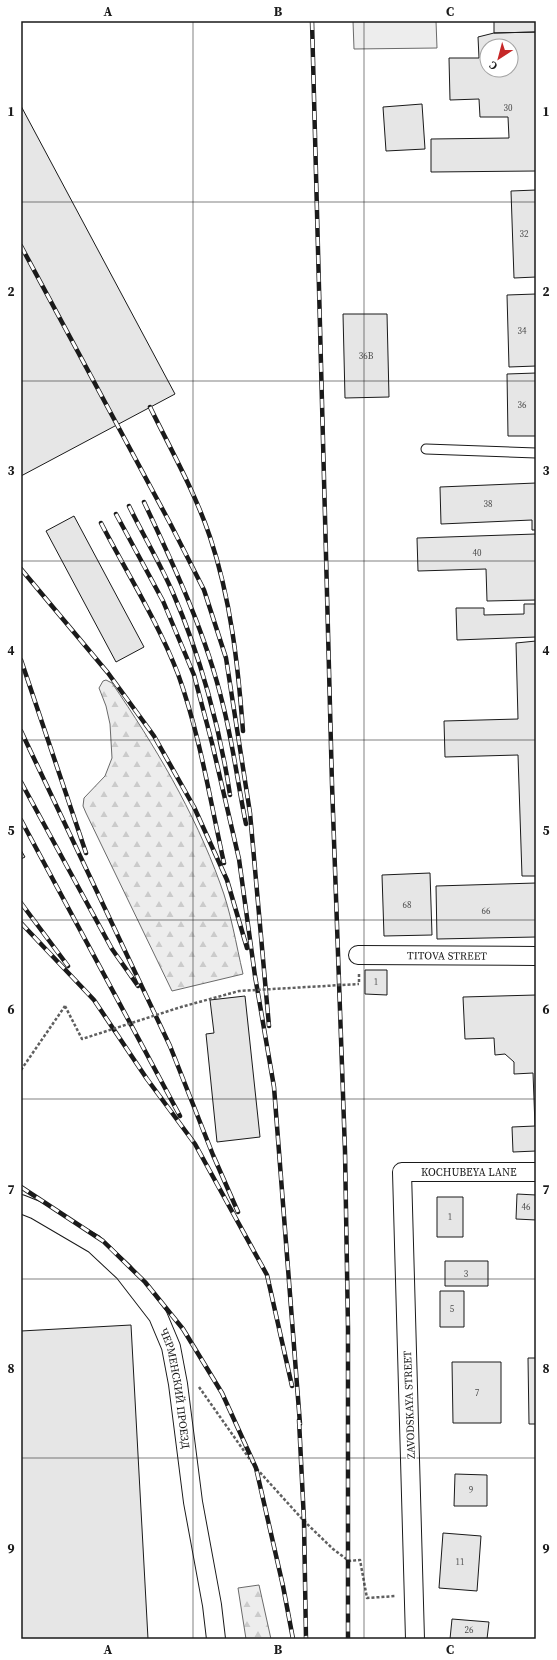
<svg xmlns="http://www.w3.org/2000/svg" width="557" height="1660" font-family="'Source Serif 4',serif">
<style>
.forest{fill:url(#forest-firs);stroke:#6a6a6a}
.pitch{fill:#ededed;stroke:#6a6a6a}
.building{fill:#e6e6e6;stroke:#1a1a1a;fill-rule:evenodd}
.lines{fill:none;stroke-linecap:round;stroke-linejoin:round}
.service-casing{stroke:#1a1a1a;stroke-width:11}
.minor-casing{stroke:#1a1a1a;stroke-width:20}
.path{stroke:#5f5f5f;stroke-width:2.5;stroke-dasharray:3 2;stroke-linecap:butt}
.service{stroke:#fff;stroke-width:9}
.minor{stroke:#fff;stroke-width:18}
.rail-casing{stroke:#1a1a1a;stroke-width:4.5}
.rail{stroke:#fff;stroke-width:3;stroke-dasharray:9;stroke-linecap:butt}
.path-bridge{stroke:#5f5f5f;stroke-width:2.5;stroke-dasharray:3 2;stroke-linecap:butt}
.grid{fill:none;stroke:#1a1a1a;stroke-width:1;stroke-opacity:0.55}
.labels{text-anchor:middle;stroke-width:3;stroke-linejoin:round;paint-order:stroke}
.number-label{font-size:9px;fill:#4d4d4d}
.street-label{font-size:11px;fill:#1a1a1a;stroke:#fff}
.neatline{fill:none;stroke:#1a1a1a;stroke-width:1.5}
.grid-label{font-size:13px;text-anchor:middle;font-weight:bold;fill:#1a1a1a}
</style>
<defs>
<pattern id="forest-firs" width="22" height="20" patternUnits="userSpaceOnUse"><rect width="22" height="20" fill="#ededed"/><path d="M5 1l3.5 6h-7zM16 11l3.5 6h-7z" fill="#cbcbcb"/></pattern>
</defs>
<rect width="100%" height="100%" fill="#fff"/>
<path class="forest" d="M106 680 112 683C155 746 194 811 220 883 231 912 236 944 243 974L172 991 86 813 83 806 84 798 105 776 112 758 110 724 106 706 99 688 103 681Z
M259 1585 271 1639H246L238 1588Z"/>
<path class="pitch" d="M353 21H436L437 48 354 49Z"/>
<path class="building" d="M494 21H536V32L494 33Z
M536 32V171L431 172V139L509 138 508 117H480L479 99 450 100 449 58H479L478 37 494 33ZM487 46H511V70H487Z
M422 104 425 149 386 151 383 107Z
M21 106 175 394 21 476Z
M536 190V277L514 278 511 191Z
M536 294V366L509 367 507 295Z
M343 314H387L389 397 345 398Z
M536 373V436H508L507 374Z
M536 483V530H532V520L441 524 440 487Z
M74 516 144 647 116 662 46 531Z
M536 534V600L487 601 486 569 418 571 417 538Z
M524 604H536V637L457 640 456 608H484V615L524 614Z
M536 641V876H522L518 755 445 757 444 721 518 719 516 643Z
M21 850 25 857 21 859Z
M430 873 432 935 384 936 382 875Z
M536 883V937L437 939 436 886Z
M365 970H387V995L365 994Z
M536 995V1151L513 1152 512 1127 535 1126 533 1073 514 1074V1062L505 1054 495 1055 494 1038 465 1039 463 997Z
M245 996 260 1137 217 1142 206 1034 214 1033 210 1000Z
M517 1194 536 1195V1220L516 1219Z
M437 1197H463V1237H437Z
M445 1261H488V1286H445Z
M440 1291H464V1327H440Z
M131 1325 148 1639H21V1331Z
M528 1358H536V1424H529Z
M452 1362H501V1423H453Z
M455 1474 487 1475V1506H454Z
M443 1533 481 1536 477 1591 439 1588Z
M452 1619 489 1622 487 1639H450Z"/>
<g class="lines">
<defs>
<path id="service" d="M426 449 536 453"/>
<g id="minor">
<path id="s1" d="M358 955 536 956"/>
<path id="s2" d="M21 1204 36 1210 94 1244 124 1272 158 1316 171 1347 178 1384 193 1502 212 1605 216 1639"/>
<path id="s3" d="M415 1639 402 1172H536"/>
</g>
</defs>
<use href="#service" class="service-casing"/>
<use href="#minor" class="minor-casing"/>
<path class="path" d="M359 974V984
M21 1070 65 1006
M199 1387 256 1468 304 1521 333 1549 349 1561 360 1560 367 1598 396 1596"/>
<use href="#service" class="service"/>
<use href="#minor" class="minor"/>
<defs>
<path id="rail" d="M312 21 332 784 345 1151 348 1328V1639
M21 246 171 525 204 590 226 658 250 813 269 1026
M150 407C171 450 195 492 210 537 231 600 238 665 243 731
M144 502C175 568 206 634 223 705 233 744 238 785 246 824
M129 506C143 535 160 563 173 593 200 655 220 728 230 795
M116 514 163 601 194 675 212 743 239 859 255 976 274 1087 300 1424
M101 523C127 573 158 622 178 674 200 735 210 800 224 863
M21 569 108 673 154 736 194 807 227 880 247 948
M21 660 86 853
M21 731 170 1046 213 1155 238 1212
M21 782 112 949 138 986
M21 820 180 1116
M21 903 68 966
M21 923 94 1000 147 1079 195 1144 267 1275 292 1386
M21 1187 103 1241 145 1282 183 1329 222 1393 256 1468 283 1586 293 1639
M299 1420 304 1521 306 1639"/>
</defs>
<use href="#rail" class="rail-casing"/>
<use href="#rail" class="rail"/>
<path class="path-bridge" d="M65 1006 82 1039 181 1007 239 991 359 984"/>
</g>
<path class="grid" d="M193 21V1639M364 21V1639M21 202H536M21 381H536M21 561H536M21 740H536M21 920H536M21 1099H536M21 1279H536M21 1458H536"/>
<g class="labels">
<g class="number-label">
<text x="508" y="111">30</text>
<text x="524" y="237">32</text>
<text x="522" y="334">34</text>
<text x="366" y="359">36В</text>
<text x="522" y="408">36</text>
<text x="488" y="507">38</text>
<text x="477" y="556">40</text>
<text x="407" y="908">68</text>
<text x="486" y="914">66</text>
<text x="376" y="985">1</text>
<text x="526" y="1210">46</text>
<text x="450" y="1220">1</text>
<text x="466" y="1277">3</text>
<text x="452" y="1312">5</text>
<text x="477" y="1396">7</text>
<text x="471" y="1493">9</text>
<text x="460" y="1565">11</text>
<text x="469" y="1633">26</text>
</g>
<g class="street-label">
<text dy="4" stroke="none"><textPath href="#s1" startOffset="89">TITOVA STREET</textPath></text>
<text dy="4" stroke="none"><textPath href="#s3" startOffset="534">KOCHUBEYA LANE</textPath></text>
<text dy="4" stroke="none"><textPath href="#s2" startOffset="255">ЧЕРМЕНСКИЙ ПРОЕЗД</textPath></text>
<text transform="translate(409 1405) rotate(-92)" y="4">ZAVODSKAYA STREET</text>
</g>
</g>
<rect width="557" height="1660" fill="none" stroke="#ffffff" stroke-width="44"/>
<g transform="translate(499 58) rotate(216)"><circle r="19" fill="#ffffff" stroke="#a3a3a3"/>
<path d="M0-3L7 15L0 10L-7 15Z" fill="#c62828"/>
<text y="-6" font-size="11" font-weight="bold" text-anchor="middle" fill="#1a1a1a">С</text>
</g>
<rect x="22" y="22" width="513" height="1616" class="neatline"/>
<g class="grid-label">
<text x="108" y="16">A</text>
<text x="278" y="16">B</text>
<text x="450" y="16">C</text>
<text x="11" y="116">1</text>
<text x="546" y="116">1</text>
<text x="11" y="296">2</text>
<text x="546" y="296">2</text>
<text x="11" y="475">3</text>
<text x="546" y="475">3</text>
<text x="11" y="655">4</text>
<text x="546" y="655">4</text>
<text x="11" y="835">5</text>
<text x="546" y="835">5</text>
<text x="11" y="1014">6</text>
<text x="546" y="1014">6</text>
<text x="11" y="1194">7</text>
<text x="546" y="1194">7</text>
<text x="11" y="1373">8</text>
<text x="546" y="1373">8</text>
<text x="11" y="1553">9</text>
<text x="546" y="1553">9</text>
<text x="108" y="1654">A</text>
<text x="278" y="1654">B</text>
<text x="450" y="1654">C</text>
</g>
</svg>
